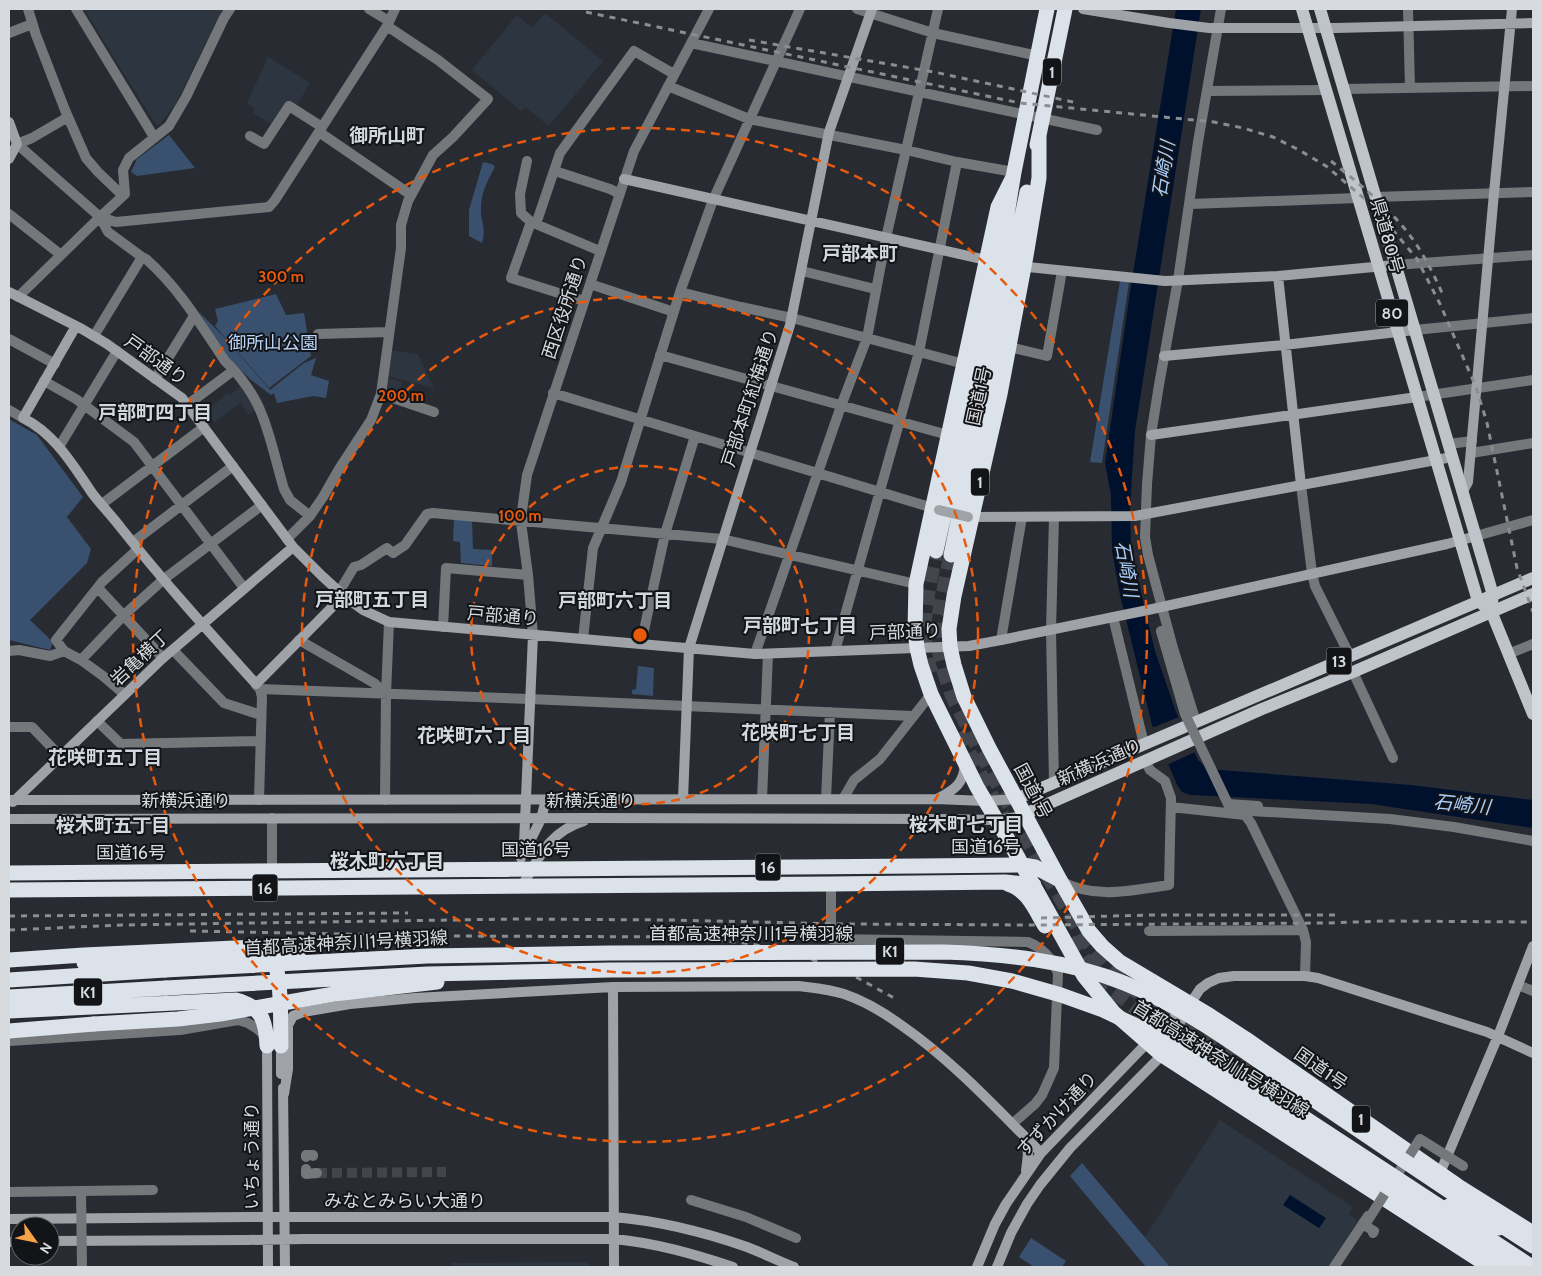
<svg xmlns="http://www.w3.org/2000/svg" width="1542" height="1276" font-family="Cabin,'Noto Sans JP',sans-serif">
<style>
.built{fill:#2d3540}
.green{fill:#39506e}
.water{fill:#00112e}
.pier{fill:#282c32}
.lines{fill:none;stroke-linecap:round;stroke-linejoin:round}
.street-tunnel{stroke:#42464c;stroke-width:10;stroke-dasharray:10 5;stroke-linecap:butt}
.highway-tunnel{stroke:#42464c;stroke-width:15;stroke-dasharray:15 8;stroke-linecap:butt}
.street{stroke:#75787b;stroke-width:10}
.secondary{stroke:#9fa3a7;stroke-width:10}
.primary{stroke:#bfc4ca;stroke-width:12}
.highway{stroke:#dce2e9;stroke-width:15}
.rail{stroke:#8a8e92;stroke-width:3;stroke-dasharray:6 6;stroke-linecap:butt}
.street-bridge{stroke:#75787b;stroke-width:10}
.secondary-bridge{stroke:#9fa3a7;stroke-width:10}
.highway-bridge{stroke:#dce2e9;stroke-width:15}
.ring{fill:none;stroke:#e8590c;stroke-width:2.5;stroke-dasharray:9 6}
.labels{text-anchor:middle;stroke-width:4;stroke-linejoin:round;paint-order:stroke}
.shield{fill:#121417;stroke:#9c9fa2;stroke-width:1}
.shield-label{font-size:16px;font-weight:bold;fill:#d7dade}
.street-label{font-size:18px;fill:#d7dade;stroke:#121417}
.park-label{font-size:18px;fill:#bad5f8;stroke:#121417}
.neighbourhood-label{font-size:19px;font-weight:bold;fill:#d2d8df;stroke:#121417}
.water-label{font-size:19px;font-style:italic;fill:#a9cefb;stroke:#121417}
.centre{fill:#e8590c;stroke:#121417;stroke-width:2.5}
.ring-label{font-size:15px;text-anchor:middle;font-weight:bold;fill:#e8590c;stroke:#121417;stroke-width:4;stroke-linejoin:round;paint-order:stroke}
</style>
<rect width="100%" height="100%" fill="#282c32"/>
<path class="built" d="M84 9H225L215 24 175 105 159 125H156Z
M545 13 603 61 549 126 525 107 521 111 472 70 517 15 532 28Z
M268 57 310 83 296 107 274 126 253 113 255 109 247 103Z
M390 350 418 354 434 388 387 376Z
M387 378 402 382 399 396 385 391Z
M241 386 257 409 249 415 240 403 214 422 205 411 228 393 230 395Z
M1220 1120 1353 1207 1349 1214 1358 1221 1328 1267H1170L1145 1237Z
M587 1262 592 1267H452V1263Z"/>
<path class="green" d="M169 135 195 168 137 176 131 172 137 159Z
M483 162 492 164 495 167C488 180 481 192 481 208 480 222 487 226 482 243L469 236V210Z
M1120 281 1129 282 1102 463 1090 462Z
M276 294 286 315 304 313 311 356 269 388 215 326 218 321 215 309Z
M199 312 225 338 270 390 304 363 316 358 311 375 329 381 326 398 313 396 277 403 274 393 271 395 250 379 228 357Z
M9 419 37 435 83 497 67 517 91 549 87 563 30 620 53 642 50 650 9 640Z
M454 518 472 520 473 549 492 550V566L461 563 460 542 453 541Z
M638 666 654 668 653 696 632 694V690L636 689Z
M1082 1163 1170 1267H1146L1070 1176Z
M1031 1238 1066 1261 1062 1267H1034L1019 1257Z"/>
<path class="water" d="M1176 9H1201L1135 431 1130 508 1131 550 1155 651 1176 712 1198 760 1208 769 1411 785 1533 800V828L1371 804 1190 795 1182 792 1177 785 1152 725 1120 595 1112 551 1111 495 1105 463 1130 292Z
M1290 1195 1326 1218 1319 1228 1283 1205Z"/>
<path class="pier" d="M1179 717 1195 752 1167 765 1152 728Z"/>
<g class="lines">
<path class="street-tunnel" d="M317 1173 446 1172"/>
<path class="highway-tunnel" d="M951 555 939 615 938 645 944 671 953 697 979 749 1038 859 1083 936 1105 964 1154 1006 1246 1071
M931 673C917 632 928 591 936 551
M958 733 1008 827
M1069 940 1100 980 1162 1029"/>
<path class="street" d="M28 9 36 35 65 110 86 158 98 172 123 196
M76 9 154 137
M369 9 389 21
M857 9 933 33 1038 56
M1408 9 1410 88
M9 33 32 24
M691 43 1097 130
M668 86 749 119 906 150 957 162 1014 172
M1343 89 1533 86
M1207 91 1326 90
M319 132 411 195
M250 136 264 144 289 106 322 127
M527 161 520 194 521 213 531 222 600 251
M555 171 610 189 620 194
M1375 197 1533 192
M1190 204 1358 198
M9 214 61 255
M100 217 116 222 269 207 275 200 387 26 395 9
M100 217 108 232 142 257 146 259C179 288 201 325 225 361 240 375 255 396 262 415 271 437 277 466 284 489L290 500 310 516
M100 217 125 194 123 170 129 158 169 126 186 97 224 18 230 9
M531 222 511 278 584 301
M536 224 560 153 634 51 674 74
M1395 265 1533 255
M802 271 875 289
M590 284 674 312
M680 292 741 307 792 318 964 364
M18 297 100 217 17 144 32 138 68 117
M1415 330 1533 318
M318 334 389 332
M94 336 142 257
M9 339 55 364
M1009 347 1047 356 1062 271
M660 355 948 435
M155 379 194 316
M44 381 76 399 134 442 244 588
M553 393 933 508
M381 394 434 412
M1417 397 1533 380
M187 405 234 370
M9 410 23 418
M1449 444 1472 441
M59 447 117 351
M1471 453 1533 443
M1301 485 1312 573 1315 586 1350 656
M102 504 204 427
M1476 536 1533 520
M287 539 310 516 323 497 339 469 371 420 381 394 401 248V225L408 201 433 155 453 137 488 99 438 60 387 26
M133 542 233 466
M98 588 163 658
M339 592 354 567 361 565 387 548 393 553 405 545 427 514 433 513 722 539 916 584
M1113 617 1144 744
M443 627 446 568 528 575
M533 635 528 575 521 522 522 511 527 475 634 151 709 9
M583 639 593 548 621 482 680 292 713 200 800 9
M299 640 374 683 386 694
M1001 640 1022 517
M641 644 665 534 695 436
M173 650 224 703 261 715
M9 651 19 650 50 656 64 651
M835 651 919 352 957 162
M755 654 841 406 867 338 886 238 938 9
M1508 654 1533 644
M81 660 124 615 164 579 262 505
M1353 672 1393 758
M256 685 260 689 262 697 259 800
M260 689 530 699 912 716
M124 694 103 676 81 660 64 651 56 640 102 582 138 549
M97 721 121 744 260 741
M1196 722 1173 648 1148 555 1145 537 1147 484 1151 435 1159 385 1178 280 1198 142 1221 9
M9 727H32L60 756
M1054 783 1051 630 1054 517
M762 799 768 654
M826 799 830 712
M843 799 854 780 880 759 931 694
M385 800 386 694 389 622
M1228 804 1258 806
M1171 807 1245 815 1251 823 1303 930 1306 942 1305 976
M1245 815 1251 811 1390 819 1454 827 1533 841
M272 818V877
M1061 881C1095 900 1132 890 1169 885L1171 798 1165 781 1150 770 1145 761
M831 884V939L1028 942C1043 948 1052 958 1058 973L1054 1068 1042 1095 1035 1104 1012 1124
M1149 931 1303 930
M1518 985 1533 991
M9 1041 180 1030 238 1020 248 1023 256 1028 262 1033 265 1040
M306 1169V1174L317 1173
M9 1192 153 1190
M691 1200 746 1217 796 1238
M1366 1223 1364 1225 1374 1231 1373 1233
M1334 1267 1368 1216"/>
<path class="secondary" d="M1083 9 1169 23 1209 28H1336L1533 23
M9 122 17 144 9 159
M624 179 991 261
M1018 266 1165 281 1278 276 1395 265
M1278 276 1301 485
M9 292 82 329 107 344 182 398 293 547 322 576 344 596 363 610 389 622 755 654 969 646 1001 640 1148 610 1447 544 1476 536
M76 326 23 418C54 433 73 465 92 493 101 505 112 516 121 528 164 582 210 633 256 684L344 595
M1164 356 1284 345 1415 330
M1151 435 1417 397
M1463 491 1468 482 1494 193 1512 9
M968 517 1135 516 1452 457
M683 799 689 648 790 325 829 132 872 9
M937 799C954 790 964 784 965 764
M9 800 936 799 985 801 1016 799
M13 802 163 658 293 547
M9 819 592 818 935 819 997 820 1017 817 1025 814
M525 851 541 819 546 799
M521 858 524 844 533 635
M522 886C540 856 549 832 584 821
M613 987 614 1267
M267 1046 268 1267
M281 1046V1074
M283 1088 285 1267
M284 1094 288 1069V1025L293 1016 303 1012 350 1004 415 998 613 987 799 986C815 988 829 989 844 994 865 1001 883 1012 901 1025 953 1061 996 1108 1041 1153
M1025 1139 1028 1154 1026 1171
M1440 1173 1498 1036 1533 946
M9 1219 248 1217H614C660 1221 704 1232 747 1247 763 1253 778 1261 794 1267
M50 1241 248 1240 304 1239H614C656 1243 694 1254 733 1267
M9 1242H20
M977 1267 995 1224 1006 1204 1041 1153 1147 1043 1183 1009
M997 1267 1011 1233 1027 1204 1040 1185 1070 1148 1162 1055 1190 1004 1200 989 1208 983 1219 978 1234 976H1305L1318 978 1487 1032 1533 1053"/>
<path class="primary" d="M1302 9 1478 601 1491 611 1533 714
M1320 9 1493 595 1491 611
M1016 799 1533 578
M1025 814 1262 709 1353 672 1533 594"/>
<path class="highway" d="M1039 136V178L1026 256 1000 394 954 596 949 629 950 647 954 665 964 697 989 748 1060 880 1089 931 1102 946 1120 962 1209 1015 1246 1039 1458 1186 1533 1233
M1037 145 1065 9
M1013 177 998 207 916 584 915 629 917 648 921 665 931 694 977 787 1006 836 1084 976 1114 1013 1162 1055 1490 1267
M936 551 985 330 1001 251 1014 172 1047 9
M951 555 1027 192
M9 873 920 866 1023 865 1035 867 1060 880
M1008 884C1028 890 1035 910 1045 926
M9 890 831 884 1005 882 1034 885
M9 960 84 955 258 947C264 949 268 951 271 956 283 971 280 1026 281 1046
M9 980 165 970
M9 997 166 988
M9 1011 236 1000C262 1007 266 1021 267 1046
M9 1031 94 1024
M1449 1206 1467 1216 1499 1228"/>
<path class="rail" d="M586 12 1020 103 1214 122 1243 128 1273 137 1299 150 1326 166 1373 206 1417 259 1440 304 1476 387 1487 423 1517 568 1533 612
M749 40 934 72 1078 103
M1331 161C1362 186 1396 213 1418 247 1428 263 1436 279 1443 295
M9 916 408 913
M1041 918 1151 915H1341
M9 930 122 925 517 919 670 920 845 924 1030 925 1325 923 1386 921 1533 922
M190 931 448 936 692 937 752 944 808 958 854 976 896 999"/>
<path class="street-bridge" d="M1161 631 1185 714 1228 804
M306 1157V1155H313V1156
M81 1191 82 1267
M1364 1222 1366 1223 1420 1139 1463 1166"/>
<path class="secondary-bridge" d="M939 510 968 517"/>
<path class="highway-bridge" d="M84 963 271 954H298
M165 970 427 956 610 953 943 952C1004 954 1066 960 1124 983 1189 1009 1244 1051 1301 1091 1378 1143 1455 1196 1533 1246
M166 988 428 974 610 970 914 969 968 973 1012 981 1061 995 1103 1010 1145 1030 1511 1267
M1151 1023 1195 1046 1532 1267
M94 1024 178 1019 220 1014 334 994 437 982"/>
</g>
<g class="ring">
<circle cx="640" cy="635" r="169"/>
<circle cx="640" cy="635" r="338"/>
<circle cx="640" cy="635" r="507"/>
</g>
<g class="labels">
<g class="shield">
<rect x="1043" y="58.5" width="18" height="27" rx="4"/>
<rect x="1376" y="299.5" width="32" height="27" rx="4"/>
<rect x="971" y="468.5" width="18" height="27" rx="4"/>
<rect x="1326.5" y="647.5" width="25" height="27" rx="4"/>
<rect x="755.5" y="853.5" width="25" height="27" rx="4"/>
<rect x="252.5" y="874.5" width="25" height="27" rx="4"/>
<rect x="876" y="937.5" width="28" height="27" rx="4"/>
<rect x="74" y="978.5" width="28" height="27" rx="4"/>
<rect x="1352" y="1105.5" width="18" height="27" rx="4"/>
</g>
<g class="shield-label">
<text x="1052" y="78">1</text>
<text x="1392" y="319">80</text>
<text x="980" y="488">1</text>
<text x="1339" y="667">13</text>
<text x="768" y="873">16</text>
<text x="265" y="894">16</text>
<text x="890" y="957">K1</text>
<text x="88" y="998">K1</text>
<text x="1361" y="1125">1</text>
</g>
<g class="street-label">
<text transform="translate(1387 236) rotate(74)" y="6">県道80号</text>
<text transform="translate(565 307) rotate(-72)" y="6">西区役所通り</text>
<text transform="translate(156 360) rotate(36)" y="6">戸部通り</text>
<text transform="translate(979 396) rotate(-78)" y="6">国道1号</text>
<text transform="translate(750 398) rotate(-72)" y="6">戸部本町紅梅通り</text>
<text transform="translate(503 616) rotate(5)" y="6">戸部通り</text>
<text transform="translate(905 632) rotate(-2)" y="6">戸部通り</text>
<text transform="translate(140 658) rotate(-43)" y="6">岩亀横丁</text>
<text transform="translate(1100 762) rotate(-24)" y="6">新横浜通り</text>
<text transform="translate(1033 791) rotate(62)" y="6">国道1号</text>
<text x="186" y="807">新横浜通り</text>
<text x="591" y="807">新横浜通り</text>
<text x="986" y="853">国道16号</text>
<text x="536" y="856">国道16号</text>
<text x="131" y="859">国道16号</text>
<text x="751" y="940">首都高速神奈川1号横羽線</text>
<text transform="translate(346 943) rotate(-3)" y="6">首都高速神奈川1号横羽線</text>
<text transform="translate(1221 1059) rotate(32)" y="6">首都高速神奈川1号横羽線</text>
<text transform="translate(1321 1069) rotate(35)" y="6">国道1号</text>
<text transform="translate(1057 1114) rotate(-47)" y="6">すずかけ通り</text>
<text transform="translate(252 1156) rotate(-90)" y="6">いちょう通り</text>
<text x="405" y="1207">みなとみらい大通り</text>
</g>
<g class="park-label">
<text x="273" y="349">御所山公園</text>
</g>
<g class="neighbourhood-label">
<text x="387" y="142">御所山町</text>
<text x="860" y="260">戸部本町</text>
<text x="155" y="419">戸部町四丁目</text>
<text x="372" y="606">戸部町五丁目</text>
<text x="615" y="607">戸部町六丁目</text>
<text x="800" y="632">戸部町七丁目</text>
<text x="798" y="739">花咲町七丁目</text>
<text x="474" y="742">花咲町六丁目</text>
<text x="105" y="764">花咲町五丁目</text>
<text x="966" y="831">桜木町七丁目</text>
<text x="113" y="832">桜木町五丁目</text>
<text x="387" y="867">桜木町六丁目</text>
</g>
<g class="water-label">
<text transform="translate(1163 169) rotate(-81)" y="7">石崎川</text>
<text transform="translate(1127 569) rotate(80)" y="7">石崎川</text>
<text transform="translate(1462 804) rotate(6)" y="7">石崎川</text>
</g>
</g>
<circle cx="640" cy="635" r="8" class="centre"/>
<g class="ring-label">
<text x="281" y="282">300 m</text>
<text x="401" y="401">200 m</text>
<text x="520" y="521">100 m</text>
</g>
<rect width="1542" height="1276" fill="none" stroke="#d7dade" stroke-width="20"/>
<g transform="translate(35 1241) rotate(123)"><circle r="24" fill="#121417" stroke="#616367"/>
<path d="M0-4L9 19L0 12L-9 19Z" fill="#f6a247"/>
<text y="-8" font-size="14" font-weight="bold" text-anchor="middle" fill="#d7dade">N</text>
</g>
</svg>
